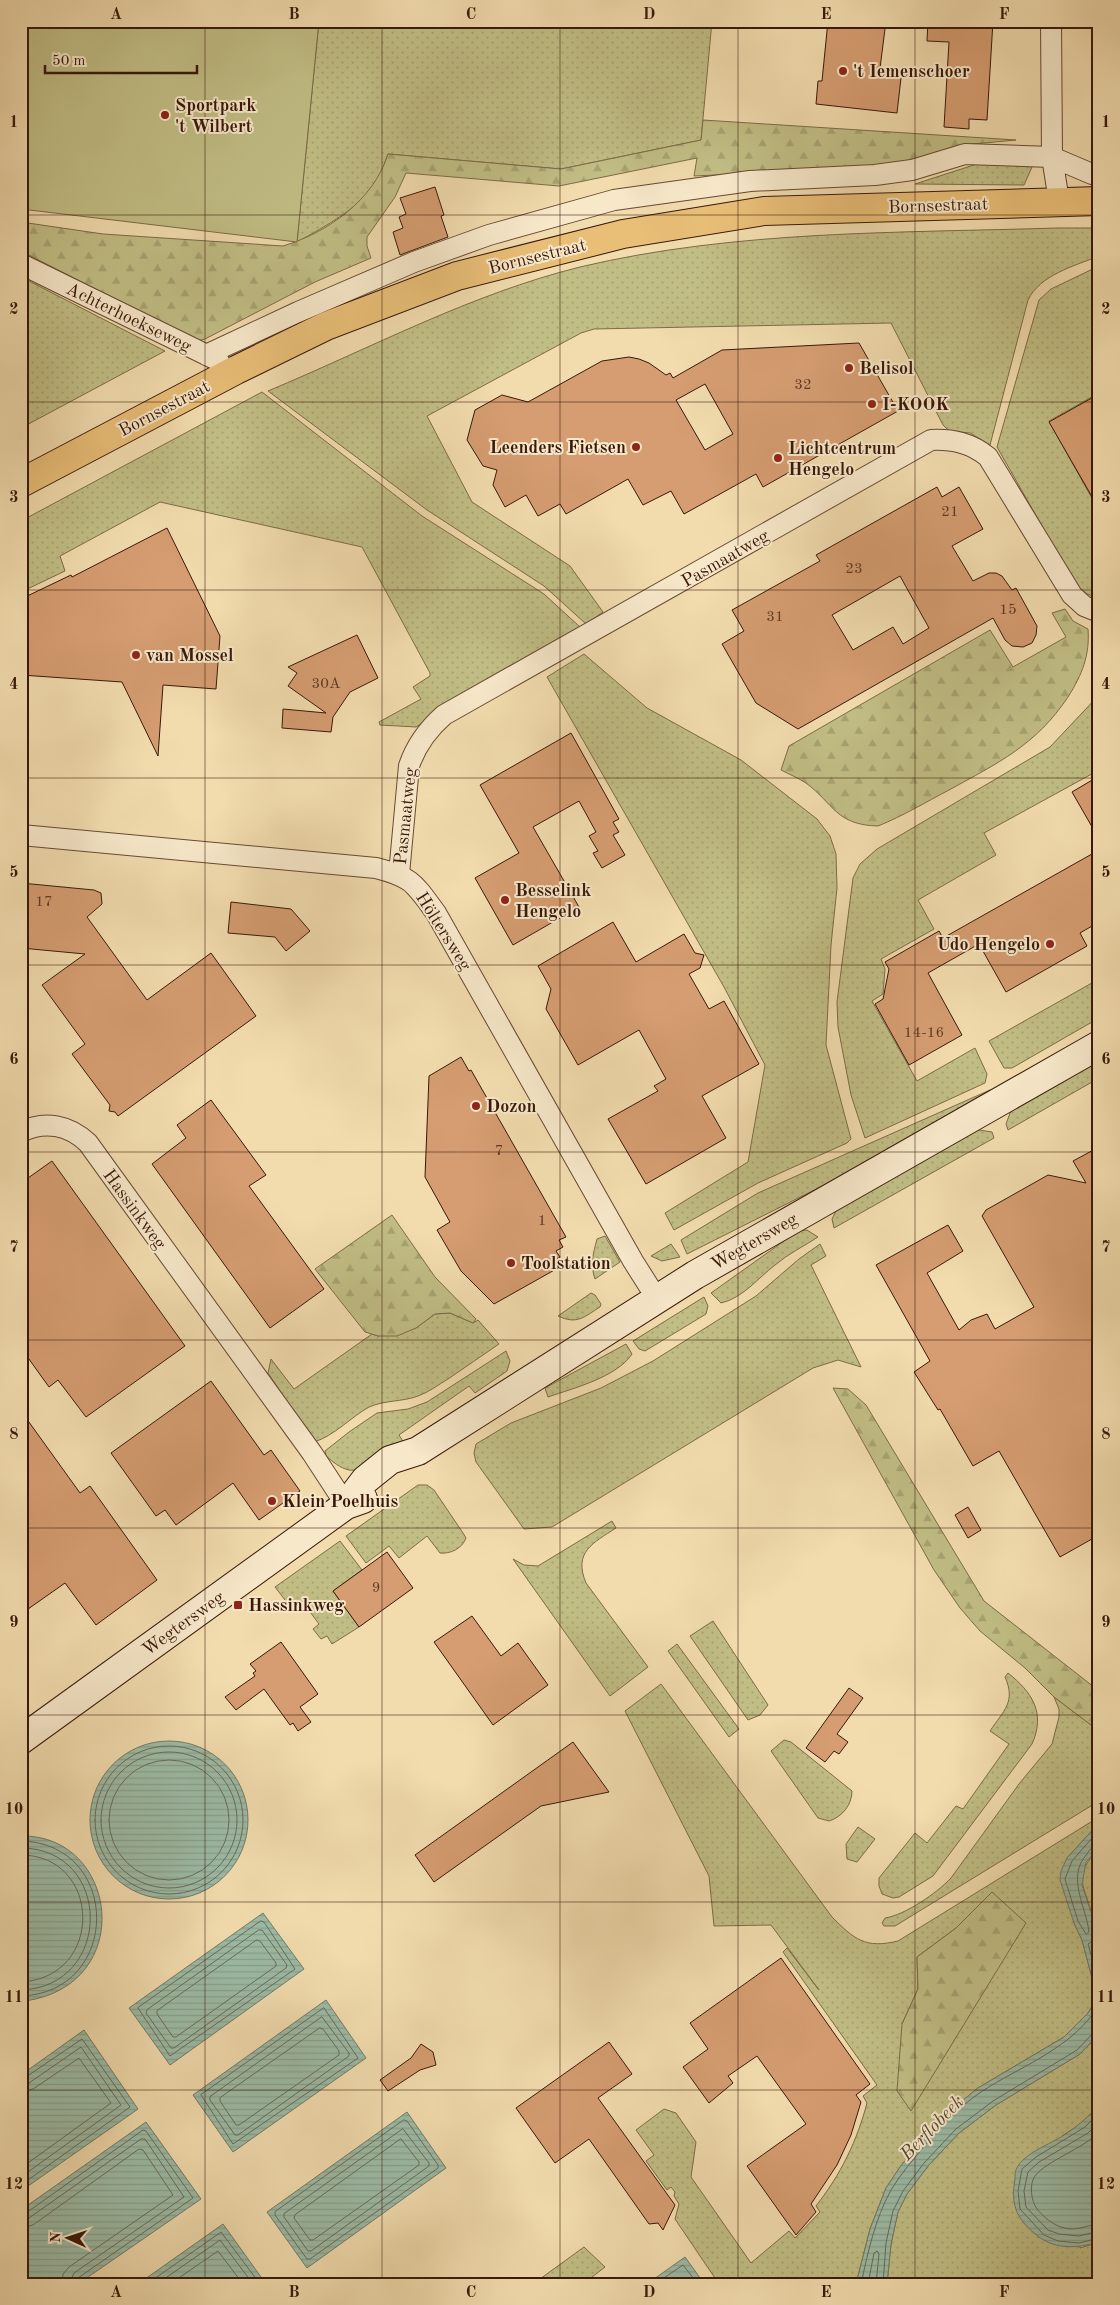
<svg xmlns="http://www.w3.org/2000/svg" width="1120" height="2305" font-family="'Old Standard TT',serif">
<style>
.grass{fill:url(#grass-dots);stroke:#7d6b48;fill-rule:evenodd}
.forest{fill:url(#forest-firs);stroke:#7d6b48}
.pitch{fill:#c1be85;stroke:#7d6b48}
.water{fill:url(#water-rules);stroke:#747a68}
.lines{fill:none;stroke-linecap:round;stroke-linejoin:round}
.shore{stroke:#6a6a58;stroke-width:1}
.building{fill:#d59d71;stroke:#39180a;fill-rule:evenodd}
.street-casing{stroke:#674933;stroke-width:22}
.secondary-casing{stroke:#39180a;stroke-width:30}
.primary-casing{stroke:#39180a;stroke-width:30}
.street{stroke:#f7e8ca;stroke-width:20}
.secondary{stroke:#f7e8ca;stroke-width:28}
.primary{stroke:#e9be77;stroke-width:28}
.grid{fill:none;stroke:#39180a;stroke-width:1;stroke-opacity:0.55}
.poi-dot{fill:#8f2418;stroke:#f7e8ca;stroke-width:2}
.labels{text-anchor:middle;stroke-width:4;stroke-linejoin:round;paint-order:stroke}
.number-label{font-size:15px;fill:#603924}
.poi-label{font-size:18px;font-weight:bold;fill:#39180a;stroke:#f7e8ca;text-anchor:start}
.street-label{font-size:18px;fill:#39180a;stroke:#f7e8ca}
.water-label{font-size:19px;font-style:italic;fill:#574939;stroke:#f7e8ca}
.neatline{fill:none;stroke:#39180a;stroke-width:2}
.grid-label{font-size:16px;text-anchor:middle;font-weight:bold;fill:#39180a}
</style>
<defs>
<pattern id="grass-dots" width="8" height="8" patternUnits="userSpaceOnUse" patternTransform="scale(1.25)"><rect width="8" height="8" fill="#c1be85"/><path d="M2 2h.1M6 6h.1" fill="none" stroke="#a7a372" stroke-width="1.8" stroke-linecap="round"/></pattern>
<pattern id="forest-firs" width="22" height="20" patternUnits="userSpaceOnUse" patternTransform="scale(1.25)"><rect width="22" height="20" fill="#c1be85"/><path d="M5 1l3.5 6h-7zM16 11l3.5 6h-7z" fill="#a7a372"/></pattern>
<pattern id="water-rules" width="6" height="5" patternUnits="userSpaceOnUse" patternTransform="scale(1.25)"><rect width="6" height="5" fill="#9cbca7"/><path d="M0 2.5h6" fill="none" stroke="#87a18e"/></pattern>
</defs>
<rect width="100%" height="100%" fill="#f2dcae"/>
<filter id="stains"><feTurbulence type="fractalNoise" baseFrequency=".004" numOctaves="4"/><feColorMatrix values="0 0 0 0 .2 0 0 0 0 .09 0 0 0 0 .02 0 0 0 .5 -.17"/></filter>
<radialGradient id="worn" r=".72"><stop offset=".6" stop-color="#630" stop-opacity="0"/><stop offset="1" stop-color="#630" stop-opacity=".3"/></radialGradient>
<path class="grass" d="M319 21H712L701 140 561 169 388 154C384 162 383 173 378 180 360 208 326 226 297 242Z
M1024 161 1032 167 1024 185 915 184 980 163Z
M1058 228H1099V256C1074 266 1040 275 1028 300L990 445 970 433 949 431 943 425 891 323 594 329 581 333 427 416 472 502 570 566 603 612 586 624 544 586 427 510 268 391C371 348 471 294 580 267 736 230 899 233 1058 228Z
M1099 266V393L1049 421 1099 511V598L1087 594 1075 584 997 447 1039 300 1051 289Z
M21 277 31 282 165 351 21 428Z
M262 392 422 516 544 594 580 627 416 727 380 725 379 722 421 699 413 687 430 676V673L362 547 160 502 60 556 65 571 21 592V521Z
M584 654 647 708 741 760 817 819 830 836 836 854 837 888 831 945 826 1045 851 1139 847 1143 758 1183 674 1230 665 1213 748 1162 765 1065 724 987 547 677Z
M1099 695V770L984 833 996 855 918 900 934 929 881 959 885 969 883 994 872 1001 917 1081 975 1048 987 1074 985 1083 865 1138 851 1095 838 1027 837 1002 853 878 860 864 877 849 1050 747Z
M1099 979V1018L1012 1068H1004L989 1041Z
M1099 1060V1078L1008 1130 1006 1124 1013 1105Z
M990 1090 858 1168 687 1254 681 1240 758 1193Z
M973 1129 992 1132 994 1138 834 1228 832 1219 839 1205Z
M807 1230 818 1237C804 1246 788 1254 775 1265 758 1278 743 1298 721 1303L711 1293 798 1231Z
M605 1236 620 1262 595 1279C590 1265 593 1254 597 1239Z
M671 1244 680 1257 662 1261 651 1256Z
M820 1244 826 1256 811 1265 861 1367 838 1360 813 1368 552 1527 524 1529 476 1462 474 1453 476 1444 511 1423 601 1388 653 1361 756 1296 799 1259Z
M591 1293 595 1295 601 1304 600 1307C584 1317 577 1325 558 1316Z
M704 1297 708 1306 706 1314 645 1351 639 1349 633 1341Z
M450 1313 473 1323 478 1320 499 1344C482 1356 465 1367 448 1379 438 1385 429 1392 418 1396 402 1402 385 1400 369 1407 351 1417 334 1436 314 1442L268 1373 271 1359 294 1389 372 1334 378 1336 416 1328 435 1314Z
M626 1344 632 1354C617 1377 574 1388 548 1397L545 1388Z
M506 1351 510 1361 507 1371 475 1393 469 1386 399 1435 404 1443C392 1450 363 1473 349 1470 340 1468 333 1462 326 1456L325 1451 349 1432 377 1413 408 1409 427 1402Z
M418 1485H427L434 1490 463 1533 466 1538C462 1549 450 1554 440 1553L427 1536 399 1558 389 1546 366 1563 346 1536Z
M612 1521 616 1528C593 1543 573 1552 586 1583L648 1667 610 1696 513 1559 524 1565 538 1566Z
M340 1541 362 1570 333 1591 359 1627 332 1644 327 1636 321 1639 313 1629 319 1624 302 1601 292 1609 275 1587Z
M713 1621 768 1705 760 1715 748 1720 690 1636Z
M677 1644 739 1729 729 1737 668 1651Z
M1008 1673C1032 1692 1046 1713 1032 1744L933 1876 899 1897 893 1898 882 1894 879 1886V1878L915 1833 927 1843 956 1806 963 1809 1009 1744 990 1731C1004 1710 1016 1702 1005 1677Z
M661 1684 832 1917C854 1939 865 1949 898 1941L1099 1817V1823L1067 1858 1074 1923 1082 1940 1095 1989 1094 2003 1088 2013 1064 2037 978 2088 940 2119 900 2167 886 2188 870 2229 856 2284H719L675 2219 679 2204 674 2196 675 2192 671 2187 667 2190 646 2161 654 2155 636 2130 664 2109 676 2113 696 2142 691 2177 751 2263 789 2231 795 2238 820 2212 816 2206C841 2174 857 2141 867 2103L863 2096 877 2085 783 1952 787 1948 819 1990 771 1925 714 1926 709 1876 625 1711ZM956 1928 902 2024 918 1989 917 1957Z
M1054 1697 1099 1731V1801L895 1926H884L882 1923 885 1918C905 1915 937 1893 951 1878L1019 1784 1052 1744 1059 1717V1709Z
M784 1740 791 1742 852 1791C852 1805 842 1817 829 1821L818 1818 771 1751Z
M858 1827 875 1839 857 1862 847 1859 846 1844Z
M1099 1848V1946C1096 1937 1095 1929 1093 1920 1086 1885 1070 1879 1099 1848Z
M1099 2034V2105L1082 2123 1062 2136 1080 2248 1099 2242V2284H887L891 2244 898 2212 907 2194 928 2166 959 2133 996 2105 1080 2054Z
M584 2247 605 2267 583 2284H533Z"/>
<path class="forest" d="M703 120 1016 140 973 144 956 148 907 166 694 176 697 158 559 186 406 173 395 197 367 237V246L371 258 315 282 205 339 197 341 21 251V222L103 234 283 246C327 233 374 200 388 154L561 169 701 140Z
M1065 609 1073 621 1088 629C1090 655 1082 675 1068 697 1036 745 998 763 949 790 926 802 903 816 878 826 836 825 834 804 806 783 798 778 789 774 781 770L789 746 990 630 1013 667 1066 637 1052 613Z
M392 1215 435 1277 476 1319 473 1323 450 1313 435 1314 416 1328 397 1336H378L365 1332 315 1269Z
M833 1388 848 1389 866 1405 984 1601 1099 1691V1731L1054 1697 1025 1668 980 1631 960 1608 934 1570Z
M992 1892 1026 1923 911 2111 897 2091 902 2024 918 1989 917 1957 956 1928Z"/>
<path class="pitch" d="M21 21H319L297 242 21 209Z"/>
<path class="water" d="M90 1820a79 79 0 1 1 158 0a79 79 0 1 1-158 0Z
M1099 1823V1848L1086 1862 1082 1885 1094 1921V1931L1099 1946V2034L1080 2054 996 2105 959 2133 928 2166 907 2194 898 2212 891 2244 887 2284H856L870 2229 886 2188 900 2167 940 2119 978 2088 1064 2037 1088 2013 1094 2003 1095 1989 1082 1940 1074 1923 1060 1880 1061 1871 1067 1858Z
M21 1836C118 1834 138 1985 25 2001H21Z
M263 1913 304 1969 170 2065 129 2008Z
M326 2000 366 2058 233 2152 193 2095Z
M84 2030 138 2109 21 2191V2075Z
M1099 2105V2242C1076 2249 1053 2250 1034 2233 1015 2217 1011 2203 1015 2179 1015 2176 1015 2170 1017 2168 1024 2153 1051 2144 1064 2135 1077 2127 1088 2117 1099 2105Z
M407 2112 446 2168 307 2268 267 2212Z
M146 2122 201 2199 78 2284H21V2210Z
M223 2224 266 2284H138Z
M685 2257 703 2282 700 2284H647Z"/>
<g class="lines">
<path class="shore" d="M95 1820a74 74 0 1 1 148 0a74 74 0 1 1-148 0Z
M101 1820a68 68 0 1 1 136 0a68 68 0 1 1-136 0Z
M109 1820a60 60 0 1 1 120 0a60 60 0 1 1-120 0Z
M1099 1830 1072 1861 1065 1879 1078 1921 1086 1934 1089 1932C1086 1906 1066 1877 1087 1854 1090 1849 1093 1845 1099 1845
M21 1841C122 1843 122 1993 21 1996
M21 1848C113 1848 114 1987 21 1990
M21 1855C102 1855 105 1978 21 1982
M261 1921 264 1922 295 1969 170 2056 138 2008Z
M259 1930H262L287 1965 286 1968 174 2048H171L146 2013 147 2010Z
M257 1940 260 1941 276 1963V1966L176 2037H173L157 2014V2011Z
M1099 1945 1091 1942 1088 1944 1099 1983
M324 2008 358 2058 233 2144 201 2095Z
M322 2017 349 2053V2056L238 2135H235L210 2100V2097Z
M320 2028 323 2029 339 2051V2055L239 2125H236L220 2101V2098Z
M21 2078 26 2077 82 2039 130 2107 21 2185
M21 2085 29 2083 81 2047 121 2105 21 2177
M21 2092 33 2089 79 2058 111 2103 21 2168
M1099 2113 1085 2127 1036 2157 1022 2169 1018 2191 1020 2209 1044 2235 1058 2241 1079 2243 1099 2238
M404 2120 407 2121 438 2165V2168L310 2259H307L275 2215V2212Z
M1099 2122 1088 2133 1039 2162 1028 2172 1024 2191 1026 2207 1048 2230 1059 2234 1079 2236 1099 2231
M403 2129 429 2163V2166L311 2251H308L284 2217V2214Z
M1099 2132C1083 2149 1046 2161 1035 2176 1029 2184 1031 2201 1037 2209 1048 2222 1062 2232 1080 2228 1087 2227 1092 2224 1099 2224
M401 2139 419 2162V2165L313 2240H310L294 2218 295 2215Z
M21 2214 26 2213 143 2130 146 2131 193 2198 78 2278 75 2284
M21 2220 29 2218 141 2139H145L184 2197 74 2273 69 2284
M21 2228 33 2225 139 2149 143 2150 173 2195 69 2267 63 2274 62 2284
M147 2284 221 2232 260 2284
M157 2284 220 2240 253 2284
M170 2284 218 2251 243 2284
M655 2284 683 2265 698 2284
M861 2284C868 2252 875 2219 891 2190 901 2173 914 2159 926 2144 942 2124 959 2107 981 2092 1022 2065 1072 2049 1099 2005
M868 2284 874 2253 877 2251 879 2254 876 2284
M883 2284 886 2243 893 2211 903 2191 924 2163 956 2129 993 2101 1077 2050 1094 2032 1099 2031"/>
</g>
<path class="building" d="M828 21H886L879 76 901 78 897 113 816 104 818 81H822Z
M928 21H993L987 120 969 119V129L944 127 949 42 927 41Z
M435 187 444 215 441 216 448 237 400 255 393 232 403 228 399 217 406 214 400 198Z
M859 343 898 411 763 487 756 474 684 514 671 491 643 505 628 479 566 514 560 504 538 516 526 495 505 507 493 485 497 470 483 466 467 440 475 410 502 395 528 402 602 361 629 357 639 359 649 363 666 375 670 373 673 378 722 350ZM705 384 733 434 705 450 676 400Z
M1099 394V509L1049 422Z
M937 487 942 497 959 487 983 529 952 546 973 581 989 573H996L1002 576 1012 590 1016 588 1037 626 1036 635 1032 643 1023 647 1012 646 1005 640 993 618 798 729 756 703 722 644 744 631 732 610 820 561 816 555ZM900 576 929 628 903 644 893 627 853 650 832 615Z
M167 528 220 636 216 689 163 685 158 756 122 682 21 675V599L71 575 72 577Z
M357 635 378 678 350 692 333 717 331 732 282 728 283 709 326 713 288 686 297 673 288 667Z
M571 733 619 819 613 822 619 832 613 835 625 855 602 868 593 853 598 851 589 836 596 832 579 801 533 827 579 907 513 945 475 878 519 853 480 785Z
M1099 776V839L1072 792Z
M1099 850V922L1080 933 1087 946 1006 992 979 944 928 973 962 1035 909 1065 875 1004 883 999 889 969 885 962 939 931 943 938Z
M21 883 94 890 101 893 102 904 87 917 147 1000 211 953 256 1016 118 1116 115 1112 109 1111 110 1105 72 1054 85 1044 42 985 85 954 21 948Z
M231 902 291 909 310 931 286 951 275 937 228 933Z
M613 922 636 962 684 934 695 953 704 955 700 968 689 974 709 1009 724 1001 759 1064 702 1096 726 1138 646 1184 608 1119 658 1091 654 1086 666 1079 639 1030 578 1065 546 1009 551 989 538 966Z
M461 1057 469 1071 471 1070 566 1237 559 1240 563 1247 556 1251 560 1257 554 1261 558 1268 494 1304 461 1271 437 1230 450 1222 425 1177 429 1076Z
M211 1100 266 1175 249 1186 324 1289 270 1328 152 1164 186 1138 177 1125Z
M1099 1147V1535L1060 1557 999 1451 973 1466 940 1409 938 1410 914 1372 930 1361 876 1265 948 1225 963 1251 927 1273 959 1330 971 1320 987 1314 995 1329 1034 1307 982 1216 986 1210 1048 1175 1086 1183 1073 1161Z
M52 1161 185 1346 86 1417 58 1380 49 1387 21 1348V1183Z
M211 1381 264 1455 271 1450 300 1491 259 1520 233 1483 176 1525 165 1510 156 1516 111 1453Z
M21 1411 80 1493 90 1486 157 1580 96 1625 65 1583 21 1614Z
M968 1507 981 1530 968 1538 955 1515Z
M387 1552 413 1588 359 1627 333 1591Z
M472 1616 501 1656 518 1643 548 1685 493 1725 434 1642Z
M281 1642 318 1694 300 1707 311 1722 298 1731 293 1723 290 1725 264 1689 236 1710 225 1697 255 1676 253 1673 256 1671 250 1664Z
M849 1688 863 1698 837 1734 848 1742 839 1754 834 1751 825 1762 806 1748Z
M573 1742 609 1792 541 1806 434 1882 415 1855Z
M781 1958 870 2084 856 2095 861 2102 851 2135 837 2165 811 2204 816 2212 796 2235 747 2166 806 2124 757 2056 728 2076 733 2083 709 2103 683 2067 708 2049 690 2023Z
M609 2042 632 2074 598 2098 675 2205 663 2230 658 2223 649 2224 589 2139 555 2163 516 2108Z
M421 2044 433 2052 436 2065 420 2070 388 2091 380 2080 411 2058Z"/>
<g class="lines">
<defs>
<path id="street" d="M1051 21 1052 157 1059 201
M21 264 219 361
M206 355 298 312 414 262 489 235 614 200 750 181 875 175 912 170 965 154 1052 157 1092 174 1099 176
M21 835 376 868C412 877 414 883 436 913L633 1261 657 1299
M399 874 409 766C416 745 427 730 444 715L931 440C953 439 971 443 988 457L1072 595 1084 606 1099 612
M21 1132C45 1120 69 1125 88 1143L312 1453 346 1505"/>
<path id="secondary" d="M346 1505 365 1480 390 1460 418 1451 695 1275 1099 1045
M21 1740 346 1505 363 1499"/>
<path id="primary" d="M21 483 236 370 326 326 457 276 623 234 764 211 1099 201"/>
</defs>
<use href="#street" class="street-casing"/>
<use href="#secondary" class="secondary-casing"/>
<use href="#primary" class="primary-casing"/>
<use href="#street" class="street"/>
<use href="#secondary" class="secondary"/>
<use href="#primary" class="primary"/>
</g>
<path class="grid" d="M205 21V2284M382 21V2284M560 21V2284M738 21V2284M915 21V2284M21 215H1099M21 402H1099M21 590H1099M21 778H1099M21 965H1099M21 1152H1099M21 1340H1099M21 1528H1099M21 1715H1099M21 1902H1099M21 2090H1099"/>
<g class="poi-dot">
<circle cx="843" cy="71" r="5"/>
<circle cx="165" cy="115" r="5"/>
<circle cx="849" cy="368" r="5"/>
<circle cx="872" cy="404" r="5"/>
<circle cx="636" cy="447" r="5"/>
<circle cx="778" cy="458" r="5"/>
<circle cx="136" cy="655" r="5"/>
<circle cx="505" cy="900" r="5"/>
<circle cx="1050" cy="944" r="5"/>
<circle cx="476" cy="1106" r="5"/>
<circle cx="511" cy="1263" r="5"/>
<circle cx="272" cy="1501" r="5"/>
<rect x="233" y="1600" width="10" height="10" rx="2.5"/>
</g>
<g class="labels">
<g class="number-label">
<text x="803" y="389">32</text>
<text x="950" y="516">21</text>
<text x="854" y="573">23</text>
<text x="1008" y="614">15</text>
<text x="775" y="621">31</text>
<text x="326" y="688">30A</text>
<text x="44" y="906">17</text>
<text x="924" y="1037">14-16</text>
<text x="499" y="1155">7</text>
<text x="542" y="1225">1</text>
<text x="376" y="1592">9</text>
</g>
<g class="poi-label">
<text x="853" y="77">'t Iemenschoer</text>
<text x="175" y="111">Sportpark<tspan x="175" dy="21">'t Wilbert</tspan></text>
<text x="859" y="374">Belisol</text>
<text x="882" y="410">I-KOOK</text>
<text x="626" y="453" text-anchor="end">Leenders Fietsen</text>
<text x="788" y="454">Lichtcentrum<tspan x="788" dy="21">Hengelo</tspan></text>
<text x="146" y="661">van Mossel</text>
<text x="515" y="896">Besselink<tspan x="515" dy="21">Hengelo</tspan></text>
<text x="1040" y="950" text-anchor="end">Udo Hengelo</text>
<text x="486" y="1112">Dozon</text>
<text x="521" y="1269">Toolstation</text>
<text x="282" y="1507">Klein Poelhuis</text>
<text x="248" y="1611">Hassinkweg</text>
</g>
<g class="street-label">
<text transform="translate(938 205) rotate(-2)" y="6">Bornsestraat</text>
<text transform="translate(537 256) rotate(-14)" y="6">Bornsestraat</text>
<text transform="translate(129 317) rotate(26)" y="6">Achterhoekseweg</text>
<text transform="translate(164 408) rotate(-28)" y="6">Bornsestraat</text>
<text transform="translate(725 558) rotate(-30)" y="6">Pasmaatweg</text>
<text transform="translate(405 816) rotate(-84)" y="6">Pasmaatweg</text>
<text transform="translate(444 931) rotate(58)" y="6">Höltersweg</text>
<text transform="translate(135 1209) rotate(54)" y="6">Hassinkweg</text>
<text transform="translate(754 1241) rotate(-30)" y="6">Wegtersweg</text>
<text transform="translate(183 1623) rotate(-36)" y="6">Wegtersweg</text>
</g>
<g class="water-label">
<text transform="translate(931 2127) rotate(-46)" y="7">Berflobeek</text>
</g>
</g>
<rect width="1120" height="2305" fill="none" stroke="#f2dcae" stroke-width="55"/>
<g transform="translate(68 2238) rotate(273)" stroke="#f7e8ca" stroke-width="4" paint-order="stroke">
<path d="M0-4L9 19L0 12L-9 19Z" fill="#39180a"/>
<text y="-8" font-size="14" font-weight="bold" text-anchor="middle" fill="#39180a">N</text>
</g>
<path d="M45 65v8h152v-8" fill="none" stroke="#39180a" stroke-width="2.5"/>
<text x="52" y="65" font-size="15" fill="#39180a" stroke="#f7e8ca" stroke-width="4" paint-order="stroke">50 m</text>
<rect x="28" y="28" width="1064" height="2250" class="neatline"/>
<g class="grid-label">
<text x="116" y="19">A</text>
<text x="294" y="19">B</text>
<text x="471" y="19">C</text>
<text x="649" y="19">D</text>
<text x="826" y="19">E</text>
<text x="1004" y="19">F</text>
<text x="14" y="127">1</text>
<text x="1106" y="127">1</text>
<text x="14" y="314">2</text>
<text x="1106" y="314">2</text>
<text x="14" y="502">3</text>
<text x="1106" y="502">3</text>
<text x="14" y="689">4</text>
<text x="1106" y="689">4</text>
<text x="14" y="877">5</text>
<text x="1106" y="877">5</text>
<text x="14" y="1064">6</text>
<text x="1106" y="1064">6</text>
<text x="14" y="1252">7</text>
<text x="1106" y="1252">7</text>
<text x="14" y="1439">8</text>
<text x="1106" y="1439">8</text>
<text x="14" y="1627">9</text>
<text x="1106" y="1627">9</text>
<text x="14" y="1814">10</text>
<text x="1106" y="1814">10</text>
<text x="14" y="2002">11</text>
<text x="1106" y="2002">11</text>
<text x="14" y="2189">12</text>
<text x="1106" y="2189">12</text>
<text x="116" y="2297">A</text>
<text x="294" y="2297">B</text>
<text x="471" y="2297">C</text>
<text x="649" y="2297">D</text>
<text x="826" y="2297">E</text>
<text x="1004" y="2297">F</text>
</g>
<rect width="100%" height="100%" filter="url(#stains)"/>
<rect width="100%" height="100%" fill="url(#worn)"/>
</svg>
